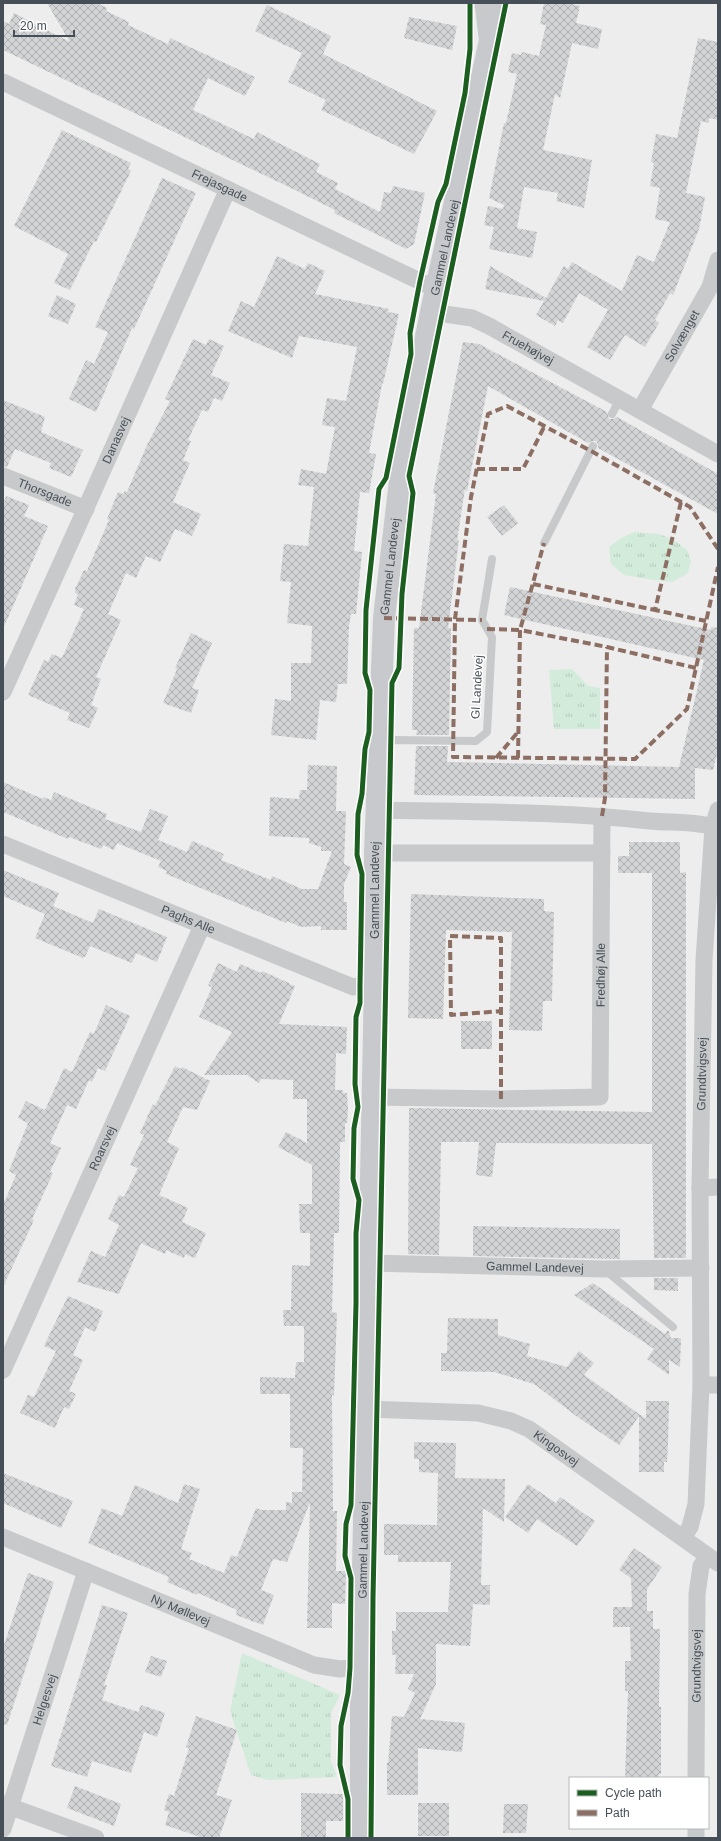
<svg xmlns="http://www.w3.org/2000/svg" width="721" height="1841" font-family="Helvetica,sans-serif">
<style>
.park{fill:url(#park-tufts)}
.building{fill:url(#building-cross-hatch)}
.lines{fill:none;stroke-linecap:round;stroke-linejoin:round}
.lane{stroke:#c7c9cb;stroke-width:8}
.street{stroke:#c7c9cb;stroke-width:17}
.secondary{stroke:#c8c9cc;stroke-width:22}
.quiet{stroke:#8d6e63;stroke-width:4;stroke-dasharray:8 4;stroke-linecap:butt}
.cycleway-casing{stroke:#fff;stroke-width:8}
.cycleway{stroke:#1b5e20;stroke-width:5}
.labels{text-anchor:middle;stroke-width:3;stroke-linejoin:round;paint-order:stroke}
.street-label{font-size:12px;fill:#464f57;stroke:#fff}
</style>
<defs>
<pattern id="park-tufts" width="24" height="20" patternUnits="userSpaceOnUse"><rect width="24" height="20" fill="#d3ebdb"/><path d="M3 7l-1-3M5 7V3M7 7l1-3M15 17l-1-3M17 17v-4M19 17l1-3" fill="none" stroke="#b6cbbe"/></pattern>
<pattern id="building-cross-hatch" width="8" height="8" patternUnits="userSpaceOnUse"><rect width="8" height="8" fill="#d3d4d6"/><path d="M0 0l8 8M0 8l8-8" fill="none" stroke="#adaeb0"/></pattern>
</defs>
<rect width="100%" height="100%" fill="#ededed"/>
<path class="park" d="M634 532 659 534 674 540 687 550 691 561 688 573 672 582 653 580 624 575 611 564 609 547 621 538Z
M572 669 588 686 600 688V729H554L549 670Z
M242 1653 340 1695 331 1713V1761L337 1777 268 1780 251 1775 230 1711Z"/>
<path class="building" d="M47 3H97L107 8 106 11 129 22 128 25 168 44 170 38 255 77 245 96 208 78 193 110 254 139 257 132 320 164 316 172 338 183 335 189 380 212 384 192 391 193 393 186 425 193 414 244 406 249 334 213 335 210 289 187 3 50V21L9 24 14 13 70 42Z
M544 3H567L580 6 576 23 602 29 598 49 572 43 560 98 555 94 543 150 592 160 584 208 556 201 558 193 524 187 517 228 537 232 532 258 489 249 494 227 484 225 488 206 503 209 504 205 489 198 504 123H506L517 74 508 72 512 53 521 55 522 52 539 56 546 25 540 24Z
M267 5 331 36 323 54 437 111 414 154 321 110 326 100 288 82 302 53 255 31Z
M409 17 457 26 452 50 404 38Z
M698 38 718 42V120L709 118V123L701 121 686 193 705 197 699 229 673 295 670 293 655 320 659 323 645 347 625 335 610 360 587 347 608 310 579 293 563 323 558 320 555 326 536 315 544 301 485 289 490 266 546 298 564 266 568 269 572 262 622 291 637 255 654 262 670 222 655 219 660 188 650 186 654 163 651 162 656 134 677 138Z
M62 130 131 163 128 169 131 171 96 242 94 241 70 290 54 283 68 254 14 226Z
M162 178 196 193 134 329 132 328 96 412 69 399 86 360 94 364 108 332 95 327Z
M277 256 305 269 308 263 325 271 315 294 389 309 388 312 399 314 383 384H382L369 453 376 454 369 493 360 492 354 551 362 552 356 614H351L349 626 347 684H338L336 702 320 700 316 740 271 735 275 699 291 701V663H311L312 626 287 623 291 582 280 581 284 544 308 546 314 487 298 485 301 469 326 474 335 427 322 425 327 398 346 401 357 347 299 336 292 358 228 331 241 301 254 307Z
M57 295 76 304 68 324 48 316Z
M193 339 206 345 209 339 224 346 211 375 230 383 222 401 214 398 208 412 202 410 188 440 191 441 183 460 190 463 173 502 201 514 192 536 175 529 160 562 146 556 136 578 126 573 108 614 121 620 96 677 101 679 91 705 98 708 89 728 67 720 70 713 28 695 44 660 48 662 52 654 62 658 84 609 74 605 78 594 75 593V589L84 570 87 571 109 520 107 519 118 492 123 494 125 491 127 492 147 445 170 401 165 399Z
M463 342 479 344 607 412 609 419H613L617 417 718 474V514L598 448V445L596 441H592L588 443 488 386 467 491 465 489 457 541 459 539 448 628H451L449 735H416L417 730H412L414 628H419L436 494 433 493Z
M3 400 45 417 41 432 83 450 71 477 49 468 51 463 15 449 7 467 3 466Z
M6 496 29 505 24 516 48 526 3 629V505Z
M504 505 518 523 502 536 487 517Z
M510 587 711 630V627L718 628V750L713 770 695 768V799L414 795 416 746H448L447 762 679 767 704 660 504 615Z
M191 633 212 643 192 688 199 690 191 713 163 703 177 669 175 668Z
M308 765 337 766 336 811H346L344 864 351 867 344 884V902H347V930H321V926L301 927 287 921 286 923 166 874 167 871 158 867 161 861 117 843 114 850 103 845 101 849 69 837 68 839 3 812V782L43 799V797L51 800 54 792 107 814 105 819 141 832 150 809 168 816 158 840 187 852 192 841 224 854 221 860 271 880 272 876 302 889H318L332 851H321V847L309 843V838L269 836 270 797 299 799 300 790H307Z
M629 842H680V873L686 872V1258H654L652 1144 496 1143 492 1177 476 1175 479 1142H441L439 1255 408 1254 409 1108 652 1112V873H618V856H629Z
M3 870 59 893 53 906 93 923 99 909 167 937 157 962 136 953 132 963 90 946 85 957 83 956V958L35 938 45 914 3 896Z
M411 894 544 899V911L554 912 552 1001H543L542 1031 509 1030 512 932 446 930 443 1019 408 1018Z
M218 963 237 972 240 964 261 973 262 971 289 983V984L295 986 279 1024 347 1027 346 1054 336 1053 335 1090H343V1093H347L348 1110 347 1123H345V1142H340L339 1233H334L332 1312 337 1313 334 1395H332L333 1511H337L336 1571H346L345 1604 332 1603V1628H307L310 1502 287 1562 273 1559 261 1590 274 1595 263 1625 236 1615 237 1610 198 1593 197 1595 167 1582 169 1577 88 1543 102 1508 122 1516 135 1485 178 1503 184 1484 200 1489 181 1549 192 1553 189 1559 224 1573 231 1555 237 1557 256 1508 262 1510H286V1502L292 1503V1492H302L303 1448H290V1394H260V1377L295 1378 296 1362H304V1328L303 1326H284L283 1310H291L292 1265 310 1266V1233H300L299 1204H312V1165L278 1147 286 1132 307 1143V1099H293V1080L261 1079 259 1083 247 1075H204L232 1032 199 1017 212 987 208 986Z
M106 1005 130 1016 105 1071 98 1068 92 1082 89 1080 76 1109 67 1105 50 1143 61 1148 50 1172 53 1173 32 1219 34 1220 3 1287V1205L16 1175 9 1171 28 1123 18 1118 26 1101 45 1110 64 1068 72 1072 90 1032 94 1034Z
M461 1021H492V1049H461Z
M175 1066 181 1069 182 1067 210 1081 197 1110 183 1107 167 1142 179 1148 159 1195 188 1208 182 1222 206 1233 195 1258 185 1254 184 1258 166 1250 165 1254 141 1243 119 1294 77 1282 91 1251 105 1257 119 1225 108 1219 119 1195 124 1197 138 1168 130 1165 144 1135 140 1133 153 1104 155 1106Z
M473 1226 620 1229V1259L473 1256Z
M654 1278H678V1291L654 1290Z
M593 1283 665 1334 668 1330 671 1338H681L680 1367 669 1360V1375L647 1359 654 1349 574 1295Z
M68 1296 103 1311 95 1332 85 1327 73 1355 83 1360 69 1391 76 1394 69 1409 64 1407 55 1428 20 1413 28 1395 34 1397 56 1351 44 1346Z
M448 1318 498 1319V1335L530 1344 527 1356 567 1367 579 1351 594 1363 584 1375 646 1419V1401H669L668 1443 667 1462H664V1472H639V1416L619 1445 579 1418 534 1384 494 1372 441 1371V1353H447Z
M414 1442 456 1443 455 1478 505 1479 504 1522 483 1508 481 1585H490V1605L473 1604 470 1646 436 1644V1684L420 1719 465 1723 462 1752 418 1748V1795H387V1763H388L392 1716 404 1717 415 1693 408 1689 414 1674H395L396 1655H392V1631H396V1612H448L451 1562H398V1555H384V1524L437 1525 438 1473 419 1472V1459H414Z
M3 1473 73 1501 61 1528 3 1503Z
M528 1484 556 1503 560 1497 595 1521 577 1546 537 1519 528 1533 505 1517Z
M634 1548 662 1567 647 1589V1611H653V1629H660L659 1707H661V1774H659V1778H625L628 1691H625V1661H631L630 1627H613V1607H632L631 1578 619 1570Z
M28 1573 54 1582 7 1725 3 1724V1648Z
M102 1605 128 1613 104 1685H107L102 1700 138 1712 141 1705 165 1713 157 1737 144 1732 131 1773 92 1761 87 1777 51 1766Z
M151 1656 167 1661 161 1677 145 1672Z
M196 1716 237 1730 216 1795 232 1800 219 1838H203L165 1825 169 1812 164 1810 169 1794 174 1796 189 1748 186 1747Z
M75 1786 121 1804 114 1826 67 1808Z
M301 1793 343 1794V1821H326V1838H301Z
M418 1803H449V1836H418Z
M504 1804H528L526 1833H503Z"/>
<g class="lines">
<path class="lane" d="M612 414 620 399
M544 543 593 446
M380 744 392 740 476 741 487 732 492 637 482 620 492 559
M605 1270 673 1327"/>
<g class="street">
<path d="M483 3 487 37"/>
<path id="s1" d="M3 82 436 289"/>
<path id="s2" d="M431 312 472 318 489 326 718 454"/>
<path id="s3" d="M640 410 710 287 718 260"/>
<path id="s4" d="M3 476 86 509"/>
<path id="s5" d="M3 692 81 519 228 189"/>
<path d="M377 810C468 812 560 811 650 821 670 823 693 821 713 827"/>
<path id="s6" d="M3 844 353 987 375 982"/>
<path d="M375 853H602"/>
<path id="s7" d="M372 1097 501 1099 600 1097 602 816"/>
<path d="M700 1188 718 1187"/>
<path id="s8" d="M369 1263 603 1269 701 1268"/>
<path id="s9" d="M3 1370 202 926"/>
<path d="M701 1385H718"/>
<path id="s10" d="M367 1409 478 1413 511 1421 529 1429 718 1563"/>
<path id="s11" d="M3 1537 314 1665 340 1669 361 1667"/>
<path id="s12" d="M683 1538 690 1527 696 1504 701 1385 700 1188 704 960 713 827 718 810"/>
<path id="s13" d="M696 1778 697 1594 701 1566 708 1556"/>
<path d="M3 1804 96 1838"/>
<path id="s14" d="M3 1829 86 1571"/>
<path d="M696 1838V1828"/>
</g>
<path class="secondary" id="s15" d="M361 1838V1667L375 982V853L384 618 404 446 431 312 498 3"/>
<path class="quiet" d="M477 469H523L544 427
M681 502 655 610 706 621
M718 549 690 507 591 451 507 406 488 414 471 497 455 619 453 757 635 759 687 709 718 567
M533 584 655 610
M384 618 482 620
M487 629 520 630 544 543
M496 758 518 732
M518 758 520 630 607 647 696 668
M602 816 605 798 607 647
M501 1099V938L450 936 451 1015 502 1011"/>
<defs>
<path id="cycleway" d="M348 1838V1799L340 1765 341 1726 348 1693 350 1668 351 1578 345 1556 346 1524 351 1505 356 1303V1233L359 1200 353 1179 354 1128 358 1107 355 1084 356 1017 360 1003V986L362 874 357 855 358 814 362 794 365 749 369 732 370 690 365 673 366 610 379 489 386 478 411 354 410 333 420 281 438 202 446 184 465 93 470 49V3
M371 1838 373 1598 392 683 399 668 402 594 413 493 409 476 506 3"/>
</defs>
<use href="#cycleway" class="cycleway-casing"/>
<use href="#cycleway" class="cycleway"/>
</g>
<g class="labels">
<g class="street-label">
<text dy="4" stroke="none"><textPath href="#s1" startOffset="240">Frejasgade</textPath></text>
<text dy="4" stroke="none"><textPath href="#s15" startOffset="1596">Gammel Landevej</textPath></text>
<text dy="4" stroke="none"><textPath href="#s3" startOffset="85">Solvænget</textPath></text>
<text dy="4" stroke="none"><textPath href="#s2" startOffset="105">Fruehøjvej</textPath></text>
<text dy="4" stroke="none"><textPath href="#s5" startOffset="276">Danasvej</textPath></text>
<text dy="4" stroke="none"><textPath href="#s4" startOffset="45">Thorsgade</textPath></text>
<text dy="4" stroke="none"><textPath href="#s15" startOffset="1272">Gammel Landevej</textPath></text>
<text transform="translate(477 687) rotate(-87)" y="4">Gl Landevej</text>
<text dy="4" stroke="none"><textPath href="#s15" startOffset="948">Gammel Landevej</textPath></text>
<text dy="4" stroke="none"><textPath href="#s6" startOffset="200">Paghs Alle</textPath></text>
<text dy="4" stroke="none"><textPath href="#s7" startOffset="350">Fredhøj Alle</textPath></text>
<text dy="4" stroke="none"><textPath href="#s12" startOffset="467">Grundtvigsvej</textPath></text>
<text dy="4" stroke="none"><textPath href="#s9" startOffset="243">Roarsvej</textPath></text>
<text dy="4" stroke="none"><textPath href="#s8" startOffset="166">Gammel Landevej</textPath></text>
<text dy="4" stroke="none"><textPath href="#s10" startOffset="198">Kingosvej</textPath></text>
<text dy="4" stroke="none"><textPath href="#s15" startOffset="288">Gammel Landevej</textPath></text>
<text dy="4" stroke="none"><textPath href="#s11" startOffset="192">Ny Møllevej</textPath></text>
<text dy="4" stroke="none"><textPath href="#s13" startOffset="112">Grundtvigsvej</textPath></text>
<text dy="4" stroke="none"><textPath href="#s14" startOffset="136">Helgesvej</textPath></text>
</g>
</g>
<rect width="721" height="1841" fill="none" stroke="#464f57" stroke-width="8"/>
<rect x="569" y="1777" width="140" height="52" fill="#ffffff" stroke="#b5b9bc"/>
<rect x="577" y="1790" width="20" height="6" fill="#1b5e20" stroke="#b5b9bc"/>
<text x="605" y="1797" font-size="12" fill="#464f57">Cycle path</text>
<rect x="577" y="1810" width="20" height="6" fill="#8d6e63" stroke="#b5b9bc"/>
<text x="605" y="1817" font-size="12" fill="#464f57">Path</text>
<path d="M14 30v6h60v-6" fill="none" stroke="#464f57" stroke-width="2"/>
<text x="20" y="30" font-size="12" fill="#464f57" stroke="#ffffff" stroke-width="3" paint-order="stroke">20 m</text>
</svg>
